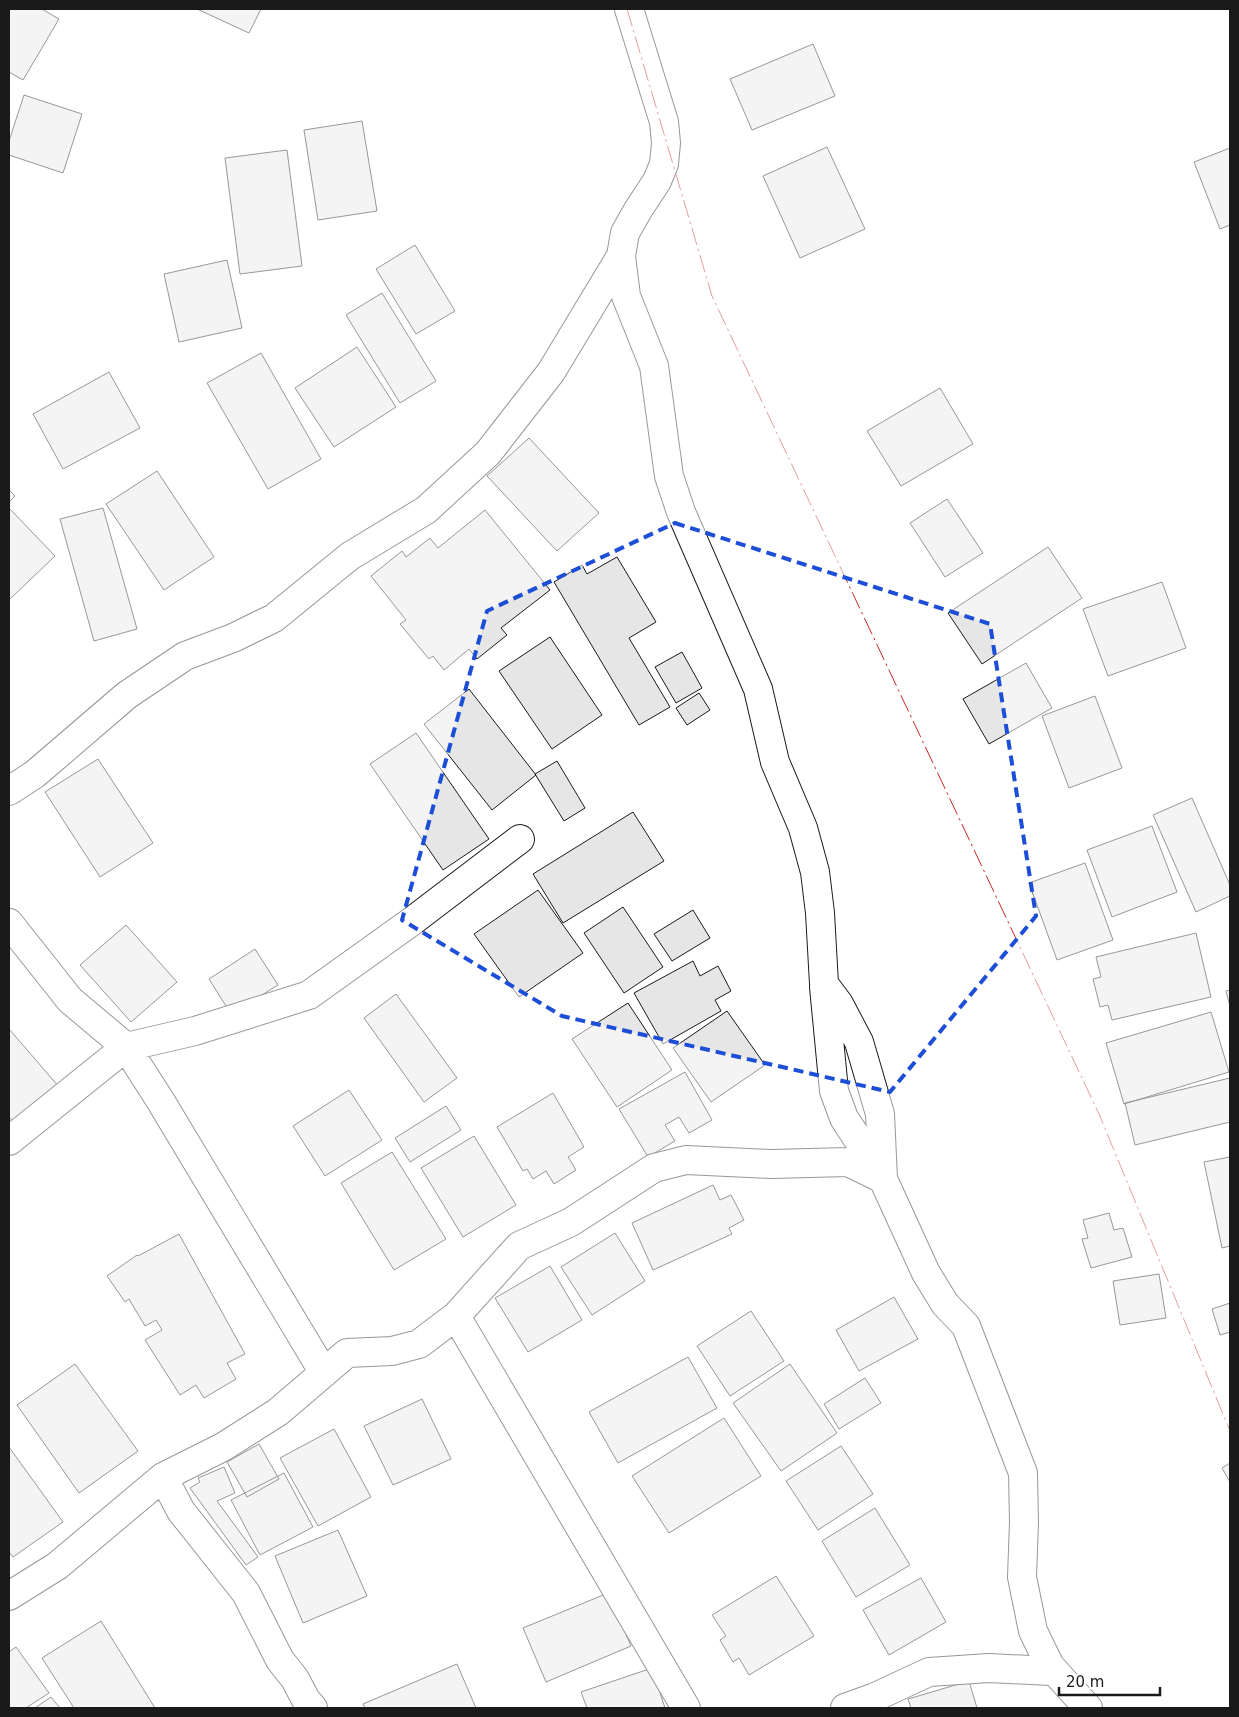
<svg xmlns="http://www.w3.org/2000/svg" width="1239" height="1717" font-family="'DejaVu Sans',sans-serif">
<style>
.building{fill:#e6e6e6;stroke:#1a1a1a}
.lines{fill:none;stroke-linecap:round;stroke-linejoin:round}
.minor-casing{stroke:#1a1a1a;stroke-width:30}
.minor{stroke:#fff;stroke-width:28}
.power{stroke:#c62828;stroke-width:1;stroke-dasharray:18 4 2.5 4;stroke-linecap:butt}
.marked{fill:none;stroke:#1d4ed8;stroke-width:4;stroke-dasharray:10 6;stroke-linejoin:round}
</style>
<rect width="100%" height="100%" fill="#fff"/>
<path class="building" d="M9 9H42L59 19 23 80 9 72Z
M197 9H261L249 33Z
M813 44 835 96 752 130 730 79Z
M24 95 82 114 63 173 9 155V141Z
M362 121 377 211 318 220 304 130Z
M827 147 865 229 800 258 763 176Z
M1230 148V225L1220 229 1194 162Z
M287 150 302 266 240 274 225 158Z
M415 245 455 311 416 334 376 269Z
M227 260 242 328 179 342 164 274Z
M382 293 436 381 400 403 346 315Z
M357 347 396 407 334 447 295 388Z
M261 353 321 459 268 489 207 383Z
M109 372 140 428 63 469 33 414Z
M940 388 973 444 901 486 867 431Z
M529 438 599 513 557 551 487 476Z
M157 471 214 557 164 590 106 504Z
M9 490 15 496 9 502Z
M947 499 983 553 945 577 910 523Z
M9 508 55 556 9 600Z
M103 508 137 629 94 641 60 519Z
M485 510 550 590 501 628 507 635 477 659 469 649 444 670 433 656 429 659 400 624 406 620 371 576 402 551 406 557 430 538 438 548Z
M1048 547 1082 598 982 664 948 613Z
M617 557 656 622 629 638 670 707 639 725 554 582 582 565 587 574Z
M1162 582 1186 648 1108 676 1083 609Z
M550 637 602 715 552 749 499 671Z
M682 652 702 688 676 703 655 667Z
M1026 663 1052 708 989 744 963 699Z
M469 689 536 775 492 810 424 724Z
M699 693 710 710 687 725 676 708Z
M1095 696 1122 768 1069 788 1042 716Z
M416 733 489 839 443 870 370 764Z
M98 759 153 843 100 877 45 792Z
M557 761 585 808 564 821 535 774Z
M1192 798 1230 885V896L1196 912 1153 815Z
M633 812 664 861 563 923 533 874Z
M1152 826 1177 892 1112 917 1087 850Z
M1085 863 1113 940 1057 960 1029 883Z
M538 890 583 953 519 997 474 934Z
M623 907 663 967 624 993 584 933Z
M693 910 710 938 672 961 654 934Z
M126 925 177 982 131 1022 80 965Z
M1196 933 1211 997 1112 1020 1108 1005 1100 1007 1093 979 1101 977 1096 957Z
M255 949 278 985 231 1014 209 979Z
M693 961 700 976 718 966 731 991 715 1000 721 1011 663 1044 634 993Z
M1230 990V1006L1226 991Z
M396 994 457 1078 424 1102 364 1018Z
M628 1003 672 1070 617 1107 572 1039Z
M727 1011 765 1065 711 1102 673 1048Z
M1211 1012 1229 1072 1124 1104 1106 1043Z
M9 1029 60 1088 17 1126 9 1117Z
M685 1072 712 1120 689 1133 679 1117 665 1125 675 1141 648 1157 619 1109Z
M1230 1078V1122L1135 1145 1125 1103Z
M349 1090 382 1140 325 1176 293 1126Z
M553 1093 584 1147 568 1157 576 1170 554 1184 546 1171 533 1179 527 1169 523 1171 497 1127Z
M446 1106 461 1130 410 1162 395 1138Z
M474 1136 516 1205 463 1237 421 1168Z
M392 1152 446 1239 394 1270 341 1183Z
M1230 1157V1246L1222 1248 1204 1162Z
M713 1185 720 1200 731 1195 744 1220 729 1228 732 1234 653 1270 632 1223Z
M1109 1213 1114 1230 1123 1228 1132 1257 1091 1268 1082 1239 1088 1238 1083 1220Z
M615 1233 645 1281 592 1315 561 1267Z
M179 1234 245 1354 227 1363 236 1379 204 1398 196 1385 180 1395 145 1340 162 1330 156 1320 145 1326 129 1299 125 1302 107 1276 137 1255 138 1256Z
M550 1266 582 1320 528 1352 495 1298Z
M1159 1274 1166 1318 1120 1325 1113 1281Z
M894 1297 918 1339 859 1371 836 1330Z
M1230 1303V1332L1220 1335 1212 1309Z
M751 1311 784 1361 730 1396 697 1346Z
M688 1357 717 1408 618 1463 589 1412Z
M75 1364 138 1451 79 1493 17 1405Z
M790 1364 837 1433 781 1471 733 1403Z
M865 1378 881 1403 839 1429 824 1404Z
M422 1399 451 1459 393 1485 364 1426Z
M724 1418 761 1476 669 1533 632 1476Z
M334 1429 371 1497 318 1526 280 1458Z
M259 1444 279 1479 247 1497 227 1462Z
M841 1446 873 1494 818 1530 786 1481Z
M9 1447 63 1522 13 1557 9 1552Z
M1230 1463V1482L1222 1468Z
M224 1467 235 1493 217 1501 258 1557 246 1565 190 1488 200 1482 198 1478Z
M284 1473 313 1527 260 1555 231 1500Z
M875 1508 910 1565 856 1597 822 1541Z
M338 1530 367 1596 303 1623 275 1556Z
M776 1576 814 1636 749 1675 739 1658 733 1662 720 1640 726 1636 712 1615Z
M921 1578 946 1622 889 1655 863 1610Z
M608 1593 631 1646 546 1682 523 1628Z
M101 1621 155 1708H74L42 1658Z
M16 1647 49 1693 26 1708H9V1652Z
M457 1664 476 1708H365L363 1704Z
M652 1668 665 1708H587L581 1692Z
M969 1681 977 1708H911L908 1699Z
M51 1697 60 1708H35Z"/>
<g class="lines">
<defs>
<path id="minor" d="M629 9 664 122 666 143 664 164 657 181 638 210 625 233 621 256 626 296 654 366 669 476 681 512 758 689 775 762 803 828 815 872 820 913 824 984 839 1004 859 1042 880 1114 883 1179 926 1273 945 1304 966 1326 1023 1473 1024 1522 1022 1577 1033 1631 1050 1666 1088 1708
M9 791 35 774 127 695 185 656 233 638 274 618 350 556 426 510 488 453 551 372 621 256
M9 923 70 1000 126 1047 160 1100 324 1373
M824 987 834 1091 844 1118 883 1178
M9 1141 126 1047 195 1031 309 995 411 922 520 839
M456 1316 686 1708
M163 1477 181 1511 246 1593 280 1660 295 1679 306 1700 313 1708
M9 1596 57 1566 163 1477 223 1447 278 1412 347 1353 392 1351 419 1344 456 1316 519 1246 571 1222 654 1168 686 1160 771 1164 848 1162 883 1179
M845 1708 873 1698 929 1672 989 1668 1051 1671 1050 1666"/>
</defs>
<use href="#minor" class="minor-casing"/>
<use href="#minor" class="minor"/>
<path class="power" d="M627 9 712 296 1099 1114 1230 1431"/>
</g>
<path d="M0 0H1239V1717H0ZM675 523 990 624 1036 916 890 1092 562 1016 402 920 487 611Z" fill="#fff" fill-opacity=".55" fill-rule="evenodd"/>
<path class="marked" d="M675 523 990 624 1036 916 890 1092 562 1016 402 920 487 611Z"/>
<rect width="1239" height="1717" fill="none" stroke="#1a1a1a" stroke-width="20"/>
<path d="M1059 1687v8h101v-8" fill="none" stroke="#1a1a1a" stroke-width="2.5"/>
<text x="1066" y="1687" font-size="15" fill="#1a1a1a" stroke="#ffffff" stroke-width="4" paint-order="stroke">20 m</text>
</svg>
